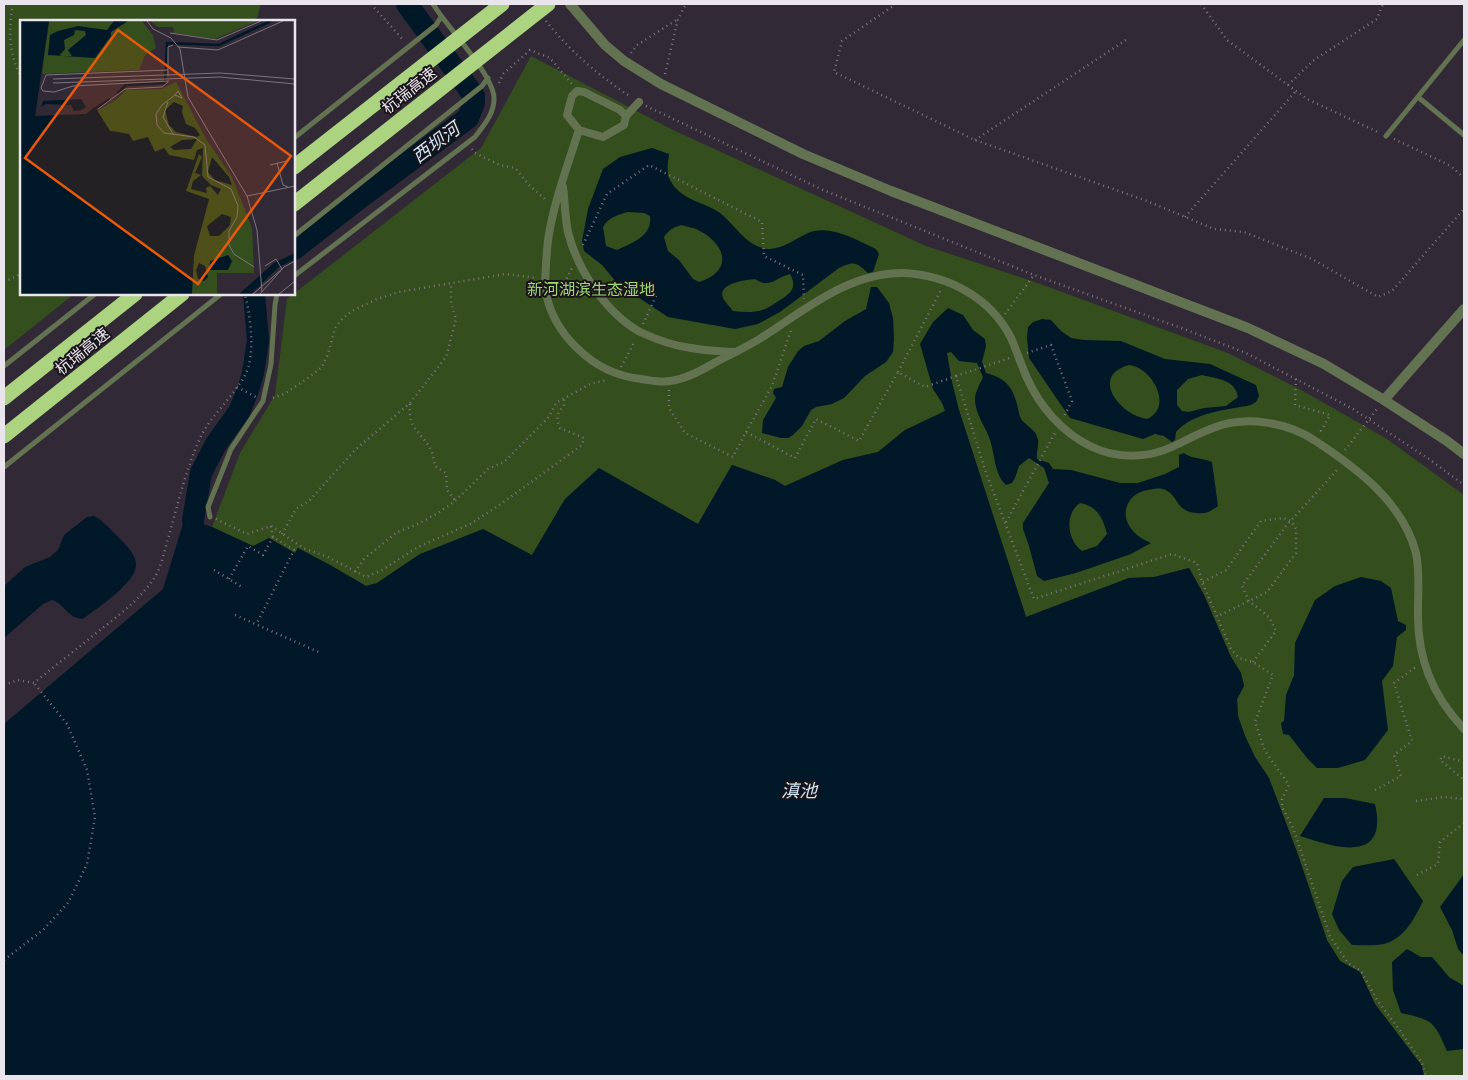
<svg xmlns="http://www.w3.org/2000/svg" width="1468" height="1080" font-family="'Sofia Sans Condensed','Noto Sans SC',sans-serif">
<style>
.green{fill:#344e1d}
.water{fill:#001828;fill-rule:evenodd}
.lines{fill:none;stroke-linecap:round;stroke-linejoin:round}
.river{stroke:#001828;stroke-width:22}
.path{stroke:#7d7581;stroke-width:2.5;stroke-dasharray:1 4;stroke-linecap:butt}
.service{stroke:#637352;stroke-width:5}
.pedestrian{stroke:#637352;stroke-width:8}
.minor{stroke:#637352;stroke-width:10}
.motorway{stroke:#acd37f;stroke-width:15}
.labels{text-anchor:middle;stroke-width:4;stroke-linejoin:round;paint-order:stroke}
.street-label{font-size:16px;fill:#eae4ed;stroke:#18141a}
.park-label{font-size:16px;fill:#a0d971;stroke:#18141a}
.water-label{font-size:18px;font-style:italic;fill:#d1e6f4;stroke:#18141a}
.inset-river{fill:none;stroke:#001828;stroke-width:2.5}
.inset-road{fill:none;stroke:#7c747f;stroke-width:1}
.view{fill:#e8590c;fill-opacity:0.15;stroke:#e8590c;stroke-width:2.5}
.inset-edge{fill:none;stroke:#eae4ed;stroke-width:2.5}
</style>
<rect width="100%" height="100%" fill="#322936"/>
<path class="green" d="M4 4H261L256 21H21V294H74L4 350Z
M531 56 673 130 926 246 1032 281 1228 353 1303 391 1387 439 1464 495V1076H1424L1422 1066 1375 1004 1360 972 1340 961 1327 941 1297 852 1269 778 1255 757 1245 736 1238 716 1237 699 1244 686 1241 673 1231 657 1204 595 1189 568 1154 577 1129 578 1026 617 959 410 905 430 878 452 843 460 785 486 775 480 732 465 698 524 565 499 532 555 420 554 377 583 366 586 330 565 298 549 295 553 253 546 212 527 240 453 275 395 287 299 481 148Z"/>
<path class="water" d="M652 148 669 154C668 162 666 173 670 180 680 199 700 201 717 211 734 222 746 248 769 249 781 249 794 240 804 235 827 222 854 239 876 249L879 254 873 272 868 273C856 262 854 261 839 268L780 312 758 324 735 329 668 317 618 284 602 265 584 251 582 241 588 209 603 169 620 157ZM628 212 644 213 650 216C653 236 632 243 617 250L606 246 603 227C609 217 617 215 628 212ZM682 225C687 227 693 227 698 230 725 243 735 271 699 282L693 279 679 260 668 251 664 237C669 230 673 227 682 225ZM790 274C799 289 788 295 777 302 772 305 767 309 762 310 753 313 743 312 733 311 730 307 725 302 723 298 717 283 746 280 755 279 770 289 775 278 790 274Z
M871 287H877L889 303 893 318 894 339 893 352 886 362 865 376 844 398 832 404 816 407 811 410 802 426 793 435 788 438H781L762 433 763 420 776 398 773 393 774 389 782 387 788 367 798 351 804 346 819 341 845 321 866 309Z
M948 308 963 315 973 330 985 339 986 346 982 362 986 373C1004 378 1012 385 1017 404 1018 408 1019 415 1021 419 1027 427 1036 429 1038 440 1039 446 1036 452 1037 459L1049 463 1053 469 1071 470 1120 483H1138L1165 474 1179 467V455L1184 453C1194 460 1200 457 1212 462L1218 506C1210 512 1206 514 1197 513 1175 512 1179 494 1163 489 1159 488 1153 489 1148 490 1130 492 1119 511 1130 527 1135 535 1142 539 1151 543L1131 554 1076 573 1044 581 1037 576 1029 546 1023 529V523L1049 483 1044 468 1029 458 1019 466 1015 478 1012 483 1006 485C994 474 995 454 990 440 986 427 975 415 975 399 975 392 980 384 983 377L977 363 959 361 951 352 947 353 952 382 959 410 1026 617 1129 578 1154 577 1189 568 1204 595 1231 657 1241 673 1244 686 1237 699 1238 716 1245 736 1255 757 1269 778 1297 852 1327 940 1340 961 1360 972 1375 1004 1422 1066 1424 1076H4V724L163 589 185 517 212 527 253 546 269 538 295 553 298 548 330 565 366 586 377 583 420 554 483 529 532 555 565 499 599 468 698 524 732 465 775 480 785 486 843 460 878 452 905 430 945 411 942 403 933 389 920 344 933 322ZM1080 503C1097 506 1103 518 1107 534L1097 546 1082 551C1067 540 1064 514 1080 503Z
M1042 319 1051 320 1061 331 1071 338 1084 340 1121 341 1165 359 1210 364 1256 385 1259 396 1256 402 1251 405C1226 410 1194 412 1176 432L1175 440 1172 442 1164 436 1155 434 1143 439 1070 418 1029 358 1027 338 1028 327 1033 322ZM1129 365C1152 367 1174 407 1147 419 1120 415 1089 376 1129 365ZM1202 375C1217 379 1235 379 1238 397L1226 406 1204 408 1189 412 1182 411 1177 405V390L1188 379Z
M94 516C105 522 114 533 123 542 129 549 136 555 136 565 136 583 97 608 83 619 67 618 65 604 52 600L43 604 4 638V586L25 567 50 557 58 550 64 535 87 517Z
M1361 577 1381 581 1391 588 1398 621 1406 625V630L1397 637 1393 666 1382 681 1388 730 1365 760 1338 768H1317L1307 758 1289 735 1283 734 1281 723 1284 721 1286 695 1294 675 1295 643 1315 600 1335 586Z
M1324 798H1345L1375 804C1376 810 1378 817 1377 824 1375 863 1322 843 1300 836Z
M1394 859 1423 901C1414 919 1405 938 1384 944 1375 946 1362 945 1352 945L1339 930 1332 914 1342 881 1353 867Z
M1464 874V956L1458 949 1452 930 1440 907Z
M1407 949 1421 957H1432L1449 977 1464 986V1049L1447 1051C1434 1021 1433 1020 1401 1013L1393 990 1392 962Z"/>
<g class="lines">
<path class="river" d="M294 249 357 200 468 118 474 103V96L407 4
M193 520 201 473 216 444 239 412 248 390 253 373 258 341 254 294"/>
<path class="path" d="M13 4C8 29 9 55 21 77
M371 4 403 40
M896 4 842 41 834 72 975 140 1147 201 1214 229 1244 232 1312 259 1378 297 1392 291 1464 209
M1201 4 1227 40 1307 99 1380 133
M546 21C570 51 599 76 631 97
M631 53 637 45 678 19
M665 74 678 19 686 4
M499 83 503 74 530 50 550 58 572 84
M1288 85 1314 60 1377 19 1383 4
M646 106 823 190 1034 275 1184 329 1246 353 1353 409 1429 459 1464 485
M1394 139 1451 166 1464 178
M975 140 1129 38
M472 149 475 153 500 165 515 168 529 185 547 201
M1185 217 1296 91
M583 245 607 194 649 165 762 222 764 256 803 275 804 299
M4 282 21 274
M557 296 572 268
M1005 314 1034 275
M643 324 656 296
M1027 353 1051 345 1072 401 1064 416
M621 367 635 341
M898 372 941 290
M956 376 1010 358
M1296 379 1295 405 1330 415 1321 431 1322 432
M237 387 256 397
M669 390V408L685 433 733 457 746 432 795 458 816 419 859 441 898 372 925 387 956 376 985 470 1034 599 1172 554 1197 563 1202 582 1231 649 1239 658 1253 662 1273 675 1255 722 1265 751 1289 785 1282 799V807L1293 828 1330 936 1348 963 1361 971 1377 1000 1401 1032 1422 1063 1426 1076
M273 398 284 394 308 378 322 367 328 354 335 328 342 319 352 311 377 299 399 292 505 274 537 278
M410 404C407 429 421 431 431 450 433 454 434 461 435 466L446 473 447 490 455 500
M746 432 772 386 791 330
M1345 450 1377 409
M216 519 247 534 271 526 303 548 328 557 366 577 382 570 418 547 470 524 501 504 582 445 584 438 560 428C556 419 557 412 564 406V398
M1006 522 1056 431
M271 526 273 537
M282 534 296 509 309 501 355 450 410 403 446 357 456 319 451 303V284
M214 570 242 587
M355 572 364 559 397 532 416 525 438 513 455 501 488 469 504 462 549 417 556 403 590 384 607 380
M229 579 248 546 263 555 273 537 294 550 256 625
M1203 582 1226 570 1261 521 1283 518 1291 521 1296 529V553L1267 592 1218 616
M235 615 321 653
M1253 662 1276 631 1269 617 1249 601 1242 586 1286 526 1338 469
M4 685 18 680 34 683C56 665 78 648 100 630 118 616 138 601 152 581 161 570 164 552 168 539 178 504 186 467 202 434 213 413 244 386 249 365 254 342 250 316 245 294
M1464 762 1442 756 1440 760 1464 780
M1375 790 1401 776 1394 755 1412 741 1394 683 1416 667
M1416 801 1444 797 1464 799
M1417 875 1438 864 1440 842 1464 823
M4 960 43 930 68 903 87 864 95 817 87 770 67 724 34 683"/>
<path class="service" d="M1418 97 1464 135
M1386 136 1464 40
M294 138 436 25 441 17
M294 236 482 86 488 78
M294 276 475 137C484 125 494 114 494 99 495 76 446 26 433 4
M4 366 95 294
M4 467 221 294
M210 517 208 507 231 449 263 401 271 364 275 305 277 294"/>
<path class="pedestrian" d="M577 91 584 92 620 110 626 116 624 125 603 137 579 130 567 115 572 96Z
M626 116 639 102
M579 130C568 164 555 199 549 234 547 244 547 254 546 263 546 273 544 283 546 292 549 313 562 334 577 348 595 366 615 376 641 379 650 380 661 383 670 381 686 379 702 370 716 362 731 354 747 347 761 338 805 310 849 272 904 273 948 275 991 298 1011 338 1017 351 1021 365 1027 378 1040 407 1062 432 1090 446 1116 459 1147 459 1174 446 1187 440 1199 433 1213 428 1246 415 1288 422 1317 442 1358 469 1403 503 1416 553 1420 573 1418 592 1418 611 1417 658 1432 695 1464 729
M563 187C565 202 565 218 568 232 577 269 606 313 640 332 655 339 675 346 691 348 706 351 721 351 736 352"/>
<path class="minor" d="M570 4 605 45 624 61 661 84 803 154 891 191 1248 328 1324 364 1384 400 1447 441 1464 454
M1384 400 1464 309"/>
<path class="motorway" d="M294 167 502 4
M294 204 548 4
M4 398 135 294
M4 436 182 294"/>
</g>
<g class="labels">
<g class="street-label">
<text transform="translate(409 90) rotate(-38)" y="6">杭瑞高速</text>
<text transform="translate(82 351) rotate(-39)" y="6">杭瑞高速</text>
</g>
<g class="park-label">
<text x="591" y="295">新河湖滨生态湿地</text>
</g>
<g class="water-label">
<text transform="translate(436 143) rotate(-37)" y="6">西坝河</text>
<text x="799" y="797">滇池</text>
</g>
</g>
<g transform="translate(20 20)">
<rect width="275" height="275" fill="#322936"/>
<path d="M29 1H122L133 15 136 28 125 35 119 50 22 54ZM130 1H238L195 19 154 13 153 7H138ZM156 62 186 119 212 157 232 208 234 253H197V274H172L171 269 174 235 189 180 166 171 168 139 149 135 144 128 135 132 122 118 113 122 100 112 90 111 77 91 96 80 106 70 142 69Z" fill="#344e1d"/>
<path d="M0 1H29L15 96 66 94 75 87 90 111 109 114 113 121 128 117 135 132 144 128 149 135 174 140 177 130 183 128 182 156 191 165 201 169 198 175 190 166 186 168 187 173 171 169 173 161 181 155 175 153 182 137 179 134 166 171 189 179 174 235 172 274H0ZM94 1H108L91 12V16L75 38 28 35 30 15 38 11 58 6 87 10ZM55 10 65 11 66 15 48 30 52 36H39L45 29 44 20 54 15ZM61 79 66 87 62 90 54 91 51 85 26 84 21 87 23 81ZM154 82 163 86 162 92 166 104 175 108 180 115 177 117 156 112 149 105 145 90ZM177 119 171 129 154 130 150 127 162 120ZM192 137 209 157 212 165 195 160 188 152ZM202 194 211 197 210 205 199 216H190L187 206ZM275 233V239L259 247 231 274H219L254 243ZM208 235 212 241 208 250H189L190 241ZM179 243 185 246 188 257 184 261 178 259 176 250Z" fill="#001828" fill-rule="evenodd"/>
<path class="inset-river" d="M97 74 106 65 145 63 147 23 199 25 251 1M76 88 90 79"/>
<path class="inset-road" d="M127 1 133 9 151 18 160 29 168 77 227 176 237 210 242 272M150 13 197 20 241 1M158 27 198 30 263 1M148 50 26 55 21 68 23 71 34 72 53 66 149 61M148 56V27L153 25M33 59 200 53 275 59M33 63 200 57 275 64M155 75 158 71 162 78 155 75 142 85 136 94 137 105 144 113 174 117 185 125 188 157 211 169 218 186 217 197 209 211V225L214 234 234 247M148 82 143 97 153 114M78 89 105 69 142 67 148 62M257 143 263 165 268 167M250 145 267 141M227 176 275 166M245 246 256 239 262 249M233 274 262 249M240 274 264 247 275 241M259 274 275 261"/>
<path class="view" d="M98 10 271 136 178 264 5 138Z"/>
<rect width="275" height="275" class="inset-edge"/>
</g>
<rect width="1468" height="1080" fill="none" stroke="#eae4ed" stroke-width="10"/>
</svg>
